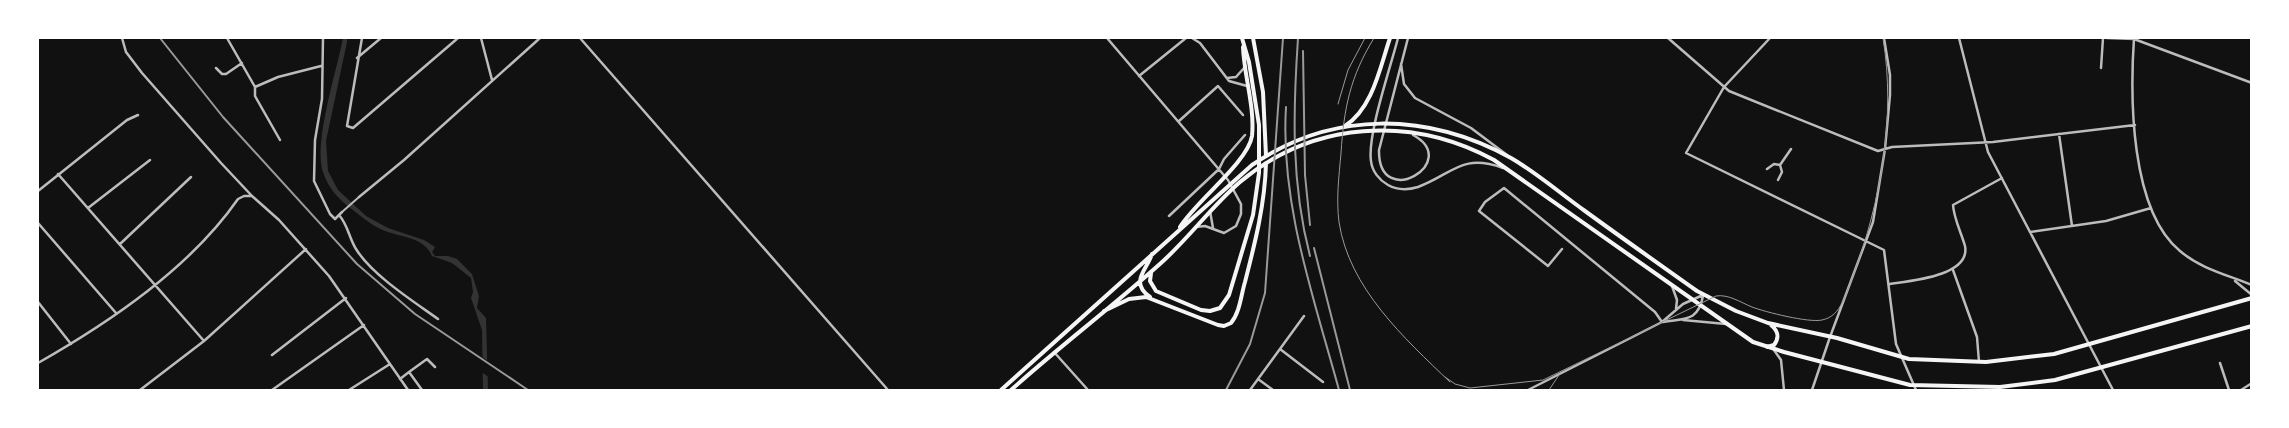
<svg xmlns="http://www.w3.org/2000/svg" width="2289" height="428" font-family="Manrope,sans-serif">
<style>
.water{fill:#333}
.pier{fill:#111}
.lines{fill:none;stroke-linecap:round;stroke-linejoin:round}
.pedestrian{stroke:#bcbcbc;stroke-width:2}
.minor{stroke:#bcbcbc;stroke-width:2.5}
.tertiary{stroke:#bcbcbc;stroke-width:2.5}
.primary{stroke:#f5f5f5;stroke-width:4}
.tram{stroke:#9a9a9a;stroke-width:1}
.rail{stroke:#9a9a9a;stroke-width:2}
</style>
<rect width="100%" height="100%" fill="#111"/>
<path class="water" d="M343 38H347V42L326 141 328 171 338 190 366 216 388 228 424 240 435 247 432 252 435 256H448L457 259 472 274 479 296 477 308 486 318 488 390H483L482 330 471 298 473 292 471 278 452 263 432 256C424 238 406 238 388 232 375 228 363 218 353 210 339 200 328 188 323 172 313 143 337 70 343 38Z"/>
<path class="pier" d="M480 356 490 362V378L480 371Z"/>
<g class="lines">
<path class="pedestrian" d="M342 212 359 197"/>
<path class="minor" d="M122 38 126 52 142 73 221 163 252 196 279 220 329 276 408 390
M227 38 255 87V96L280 140
M323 38 322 99 315 140 314 181 330 214 335 219 342 212
M362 38 347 126 353 128 458 38
M481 38 492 80
M1107 38 1228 180 1241 204V214L1236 226 1224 233 1205 226 1196 227
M1192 38 1200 43 1229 81 1247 86
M1668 38 1729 91 1878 151 1892 147 1993 142 2135 125
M1770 38 1724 87 1686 153 1884 250 1896 344 1916 390
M1959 38 1988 152 2113 390
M2107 38 2134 39 2252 83
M2134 38C2130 97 2130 210 2180 251 2201 269 2228 275 2252 285
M357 58 381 38
M216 68 222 74H226L242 63
M2101 68 2103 38
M1139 76 1186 38
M1227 78 1236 77 1244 68
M255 87 278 77 321 66
M1179 121 1218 86 1243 115
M2059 134 2072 226
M1780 165 1791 149
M1767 169 1774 164 1780 165 1782 172 1778 180
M58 174 204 341
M38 191 127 120 138 115
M359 197 404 160 540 38
M88 208 150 160
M1210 211 1213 228
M339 215C348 225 349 238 356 249 372 275 413 301 438 319
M1169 216 1219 169 1224 159 1245 135
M38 223 116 313
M2030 232 2106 221 2151 208
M120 244 191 177
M1562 249 1548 266 1479 211 1485 202 1504 188 1655 312 1662 322
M1953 270 1977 337 1979 362
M2235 281 2252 295
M1890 284C1910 281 1971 276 1965 246 1961 232 1954 219 1953 205L2002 178
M1672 286 1677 300 1676 309
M38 302 71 344
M1683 320 1726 324
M1663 322C1685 318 1698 322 1703 296
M1830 337 1873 222 1885 149 1890 95V75L1884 38
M1280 349 1323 382
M1054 352 1088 390
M272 355 346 298
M38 363C110 322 190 268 238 199L244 196H251
M2220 363 2229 390
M409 372 427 359 435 367
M400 379 409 372 422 390
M1258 379 1273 390
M140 390 204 341 306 249
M272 390 364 325
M349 390 390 364
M1250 390 1304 316
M1528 390 1662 322 1683 304 1703 295
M2241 390 2252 383"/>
<path class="tertiary" d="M580 38 888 390
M1398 38C1391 66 1367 135 1371 161 1372 171 1379 180 1388 185 1397 190 1408 190 1418 187 1453 174 1461 153 1503 168
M1408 38 1379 150C1378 212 1463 162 1413 135
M1401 64 1404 84 1415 98 1471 128 1507 155
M1774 350 1781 360 1784 390
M1812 390 1830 337"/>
<path class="primary" d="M1253 38 1263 92 1266 156
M1345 126C1373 108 1380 67 1390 38
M1180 227C1195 202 1248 162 1252 136 1255 107 1244 76 1243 47
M1151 273 1150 281 1156 291 1201 310 1210 311 1220 308 1229 295 1253 215 1259 173V125L1249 62 1242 38
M1150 297C1129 282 1147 270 1152 254
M1104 311 1129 299 1146 297 1218 325 1224 326 1231 323C1240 312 1241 295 1245 282 1255 243 1265 204 1266 163
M1767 347 1774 345C1780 337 1778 331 1771 325
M1001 390 1252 165C1333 110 1427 112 1511 158 1537 173 1561 194 1585 211 1622 238 1659 264 1697 291L1736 311 1768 323 1837 338 1909 359 1986 362 2054 354 2252 298
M1011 390C1059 347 1112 307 1161 263 1189 238 1211 207 1240 182 1313 121 1411 115 1494 160L1753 342 1784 352 1910 385 2000 387 2055 380 2252 326"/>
<path class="tram" d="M1374 38C1350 77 1344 108 1341 153 1339 176 1336 199 1339 222 1349 288 1404 338 1450 382
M1338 104 1348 70 1365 38
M1445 377 1455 384 1470 388 1543 380 1716 296C1728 294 1740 302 1752 307 1765 312 1809 323 1822 320 1842 316 1846 292 1853 276 1881 201 1896 117 1883 38
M1549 390 1559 375"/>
<path class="rail" d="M160 38 223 117 357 264 415 314 528 390
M1298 38C1293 112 1291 183 1310 256
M1303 51 1305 175 1310 225
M1286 107C1280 204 1314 298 1339 390
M1314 248 1350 390
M1226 390 1250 344 1265 293 1283 38"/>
</g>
<rect width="2289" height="428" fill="none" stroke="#ffffff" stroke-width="78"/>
</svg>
